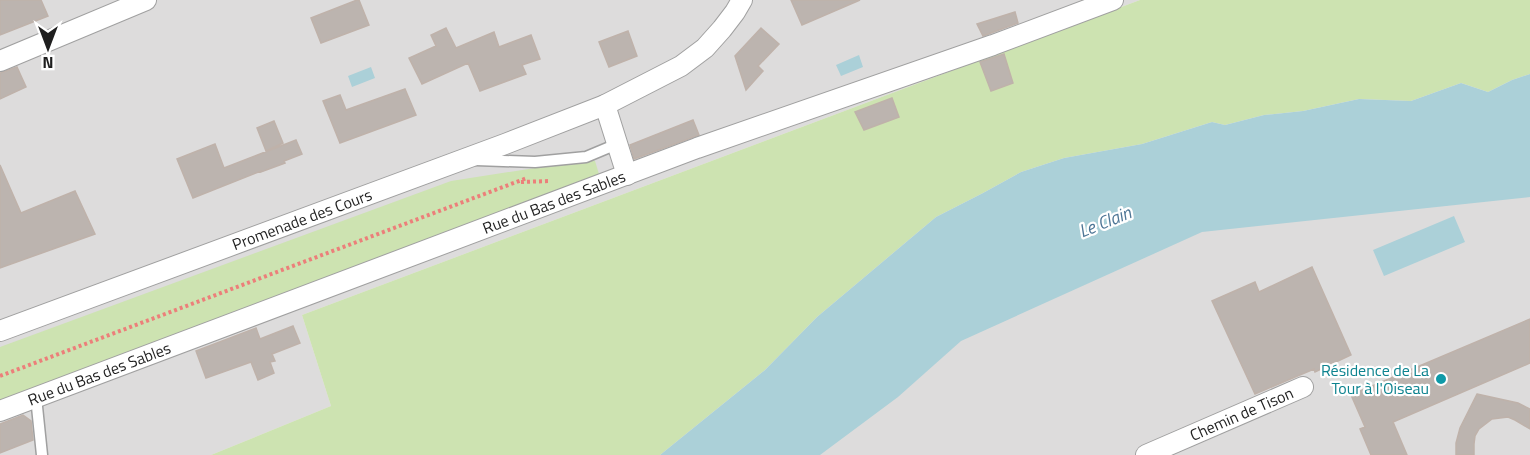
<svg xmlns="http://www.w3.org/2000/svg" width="1530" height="455" font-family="'Titillium Web',sans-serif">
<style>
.residential{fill:#dddcdc}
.grass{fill:#cde3b1}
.water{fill:#abd0d8}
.building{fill:#bcb4af;stroke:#bfb2aa;stroke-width:1.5}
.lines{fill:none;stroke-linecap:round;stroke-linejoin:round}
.service-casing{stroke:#a0a0a0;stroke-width:13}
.minor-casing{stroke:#a0a0a0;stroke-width:22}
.path{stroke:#ec7f7a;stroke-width:4;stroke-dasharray:3 3;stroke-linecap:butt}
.service{stroke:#fff;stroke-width:10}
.minor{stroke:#fff;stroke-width:20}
.culture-dot{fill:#0f9aa8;stroke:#fff;stroke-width:2}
.labels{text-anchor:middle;stroke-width:4.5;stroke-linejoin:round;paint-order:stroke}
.street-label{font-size:16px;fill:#1f1f1f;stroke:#fff}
.culture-label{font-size:16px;fill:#0d838f;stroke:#fff;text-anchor:end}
.water-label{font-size:18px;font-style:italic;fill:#4e7696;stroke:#fff}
</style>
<rect width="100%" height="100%" fill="#eeebe6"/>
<path class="residential" d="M0 0H1140L302 315 331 406 211 455H0Z
M1530 176V455H790L975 318 1169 231Z"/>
<path class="grass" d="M1140 0H1530V74L1512 80 1488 92 1461 83 1411 101 1359 99 1303 111 1264 115 1225 125 1212 122 1142 144 1064 158 1021 172 983 193 936 217 817 317 765 370 660 455H211L331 406 302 315Z
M586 160 595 161 599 174 0 403V347L451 181Z"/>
<path class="water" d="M859 55 863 67 841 76 836 65Z
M371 67 375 78 352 87 348 76Z
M1530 74V197L1202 232 961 341 898 397 820 455H660L765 370 817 317 936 217 983 193 1021 172 1064 158 1142 144 1212 122 1225 125 1264 115 1303 111 1359 99 1411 101 1461 83 1488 92 1512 80Z
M1454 216 1465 242 1384 276 1373 250Z"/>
<path class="building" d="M0 0H41L48 16 0 35Z
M357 0H359L369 25 321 43 311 18Z
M791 0H860L802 25Z
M1015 12 1018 23 983 36 977 24Z
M446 28 456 48 494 32 499 47 531 35 540 59 522 65 526 74 480 91 468 63 422 84 409 58 436 46 431 35Z
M761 28 779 44 758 66 763 71 746 90 735 56Z
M628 31 637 56 609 67 599 42Z
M1004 54 1013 83 991 91 980 62Z
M17 67 26 87 0 99V73Z
M405 89 416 115 340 143 323 101 340 95 346 110Z
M892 98 899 117 864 130 855 112Z
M693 120 699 135 634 159 630 145Z
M274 121 283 143 266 151 257 128Z
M296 140 302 154 284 161 285 163 261 172V171L193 198 177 159 215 144 224 168Z
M0 165 21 213 75 191 95 234 0 268Z
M1312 267 1351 355 1315 372 1314 369 1255 394 1212 301 1255 282 1259 292Z
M1530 319V363L1393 422 1407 455H1371L1360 429 1365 427 1351 395Z
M293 326 300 343 272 354 275 361 270 362 274 373 258 380 251 362 206 378 196 351 256 328 260 339Z
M1477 394 1518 403 1530 409V429L1515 420 1508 417 1492 419 1479 429 1475 436 1474 444V455H1456V443L1460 428Z
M23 415 31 421 33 440 0 453V424Z"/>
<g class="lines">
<defs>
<path id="service" d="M476 160 535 162 586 157 617 144
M36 397 42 455"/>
<g id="minor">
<path d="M0 61 146 0"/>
<path d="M605 105 627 175"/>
<path id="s1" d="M0 331 505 144 605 105 681 66 705 48 722 29 735 12 742 0"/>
<path id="s2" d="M0 411 697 148 993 45 1113 0"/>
<path id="s3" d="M1146 455 1303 387"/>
</g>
</defs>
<use href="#service" class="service-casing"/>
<use href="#minor" class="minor-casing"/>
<path class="path" d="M521 182 550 181
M0 376 527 178"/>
<use href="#service" class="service"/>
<use href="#minor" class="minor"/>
</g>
<circle class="culture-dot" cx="1441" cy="379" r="6"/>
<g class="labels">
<g class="street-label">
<text dy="6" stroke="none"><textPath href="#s2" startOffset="592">Rue du Bas des Sables</textPath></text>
<text dy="6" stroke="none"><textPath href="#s1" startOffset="322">Promenade des Cours</textPath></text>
<text dy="6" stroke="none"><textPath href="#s2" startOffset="106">Rue du Bas des Sables</textPath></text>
<text dy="6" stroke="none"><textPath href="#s3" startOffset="104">Chemin de Tison</textPath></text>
</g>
<g class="culture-label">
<text x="1429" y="376">Résidence de La<tspan x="1429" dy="18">Tour à l'Oiseau</tspan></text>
</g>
<g class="water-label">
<text transform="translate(1105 222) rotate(-22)" y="6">Le Clain</text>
</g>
</g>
<g transform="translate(48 48) rotate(180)" stroke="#ffffff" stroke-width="4.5" paint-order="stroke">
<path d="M0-4.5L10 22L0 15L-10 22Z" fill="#1f1f1f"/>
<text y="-9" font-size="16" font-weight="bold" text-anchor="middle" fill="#1f1f1f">N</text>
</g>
</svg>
